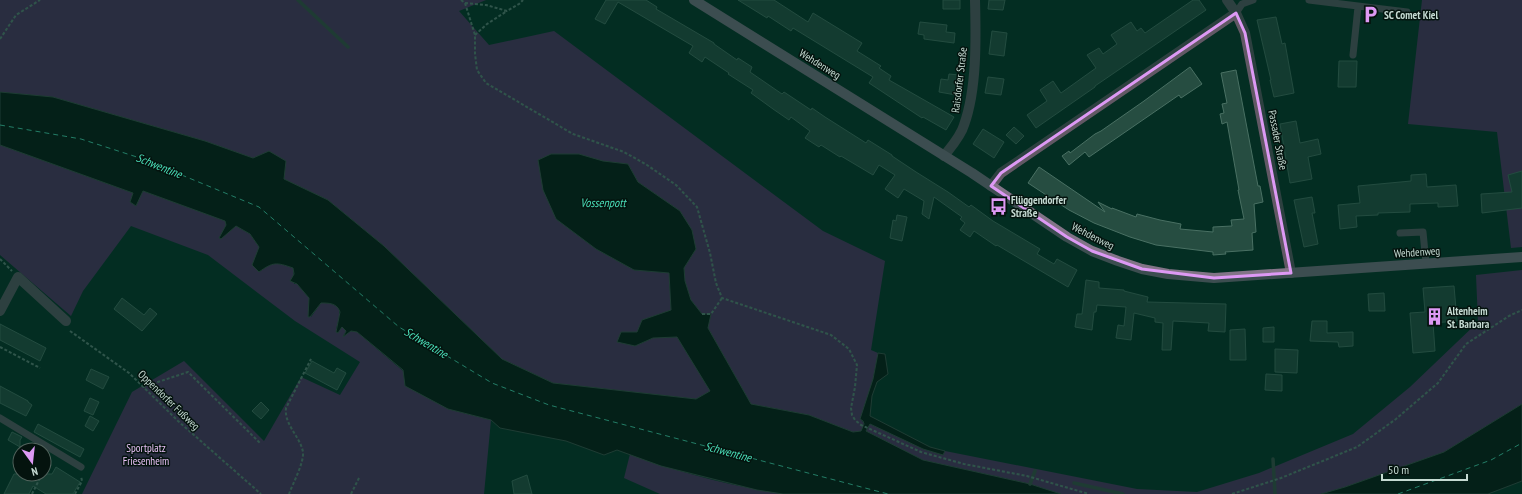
<svg xmlns="http://www.w3.org/2000/svg" width="1522" height="494" font-family="'PT Sans Narrow',sans-serif">
<style>
.green{fill:#572e64}
.water{fill:#05110d;stroke:#3f4d48}
.lines{fill:none;stroke-linecap:round;stroke-linejoin:round}
.stream{stroke:#3f4d48;stroke-width:3.5}
.ferry{stroke:#4adeb8;stroke-width:1;stroke-dasharray:5 4;stroke-linecap:butt}
.building{fill:#264d41;stroke:#497063}
.path{stroke:#65847b;stroke-width:2;stroke-dasharray:3 2;stroke-linecap:butt}
.service{stroke:#615864;stroke-width:7}
.minor{stroke:#615864;stroke-width:10}
.secondary{stroke:#827487;stroke-width:10}
.marked{fill:none;stroke:#dd99f4;stroke-width:3;stroke-linejoin:round}
.labels{text-anchor:middle;stroke-width:3;stroke-linejoin:round;paint-order:stroke}
.poi-label{font-size:11px;font-weight:bold;fill:#c5dad2;stroke:#04130e;text-anchor:start}
.street-label{font-size:11px;fill:#c5dad2;stroke:#04130e}
.park-label{font-size:11px;fill:#e8c1f5;stroke:#04130e}
.water-label{font-size:12px;font-style:italic;fill:#4adeb8;stroke:#04130e}
</style>
<rect width="100%" height="100%" fill="#042e23"/>
<path class="green" d="M0 0H486L459 11 489 45 554 31 823 231 885 261 871 350 878 353 873 379 861 419 864 424 861 431 853 432 809 415 751 404 708 328 702 314 691 300 685 281 684 268 696 249 680 211 638 182 628 164 603 161 556 219 596 249 634 270 669 273 671 310 643 320 635 346 653 338 677 337 711 391 696 399 553 383 502 359 384 246 328 200 284 179 253 158 205 141 53 97 0 92Z
M1422 0H1522V247L1511 248 1497 132 1408 124Z
M0 145 133 193 130 202 136 206 143 191 226 221 227 225 219 238 236 226 250 234 271 264H282L293 268 294 284H297L309 298 311 317 321 303H332L339 309V319L336 329 342 327 346 331 343 336 351 331 357 332 448 409 491 420 484 494H82L132 392 184 361 264 441 301 377 340 395 360 362 295 321 208 255 131 226 83 291 71 316 0 255Z
M1522 270V404L1444 452 1345 487 1321 494H1061L1030 484 923 460 866 431 870 424 923 449 943 455 945 451 1137 489 1197 492 1259 473 1353 434 1410 387 1478 322 1476 275Z
M630 454C679 473 732 486 783 494H660L624 478Z"/>
<path class="water" d="M0 92 53 97 205 141 253 158 269 151 286 161 284 179 328 200 384 246 502 359 553 383 696 399 710 391 677 337 653 338 635 346 617 342 621 332H637L642 320 671 310 669 273 634 270 596 249 556 219 543 190 538 160 551 154H579L603 161 628 164 638 182 680 211 692 230 696 249 684 268 685 281 691 300 702 314H711L708 328 751 404 809 415 853 432 861 431 864 424 863 421 860 419 873 379 878 353 885 354 888 374 877 382 872 396 870 416 930 447 945 451 943 455 923 449 870 424 866 431 923 460 1030 484 1061 494H783L757 490 661 466 617 450 604 455 566 441 500 428 491 420 448 409 405 386 403 370 357 332 351 331 343 337 346 331 342 327 338 333 336 332 340 312C337 303 329 303 321 303L310 317H308L309 298 297 284 290 281 294 274 293 268C276 262 273 262 259 272L252 265 259 247 250 234 236 226 221 239 219 238 226 225 225 221 143 191 136 206 130 202 133 193 0 145Z
M1522 404V481L1488 494H1321L1345 487 1444 452Z"/>
<g class="lines">
<path class="stream" d="M298 0 348 47
M1273 459 1275 494
M1074 483 1123 494
M1030 484 1035 471"/>
<path class="ferry" d="M0 125 81 139 143 159 259 207 399 327 492 383 549 405 888 494
M1398 494 1491 460 1522 443"/>
</g>
<path class="building" d="M606 0H646L657 7 656 9 714 43V44L737 60 738 58 752 67 750 72 782 94 784 92 811 110 812 108 825 117 866 143 868 140 892 155V156L916 172 948 192 969 207 971 205 993 221 1040 249 1037 254 1054 264 1057 259 1077 270 1068 287 997 245 996 246 974 231 970 237 960 230 965 223 960 219 962 217 934 197 929 219 922 214 924 201 904 189 898 198 885 189 895 175 879 165 873 175 841 156 840 157 821 145 819 147 805 138 810 131 791 117 789 120 773 109 751 93 753 90 728 74 729 73 705 57 702 62 689 53 693 46 618 2 605 24 595 19Z
M738 0H774L808 22 813 13 862 43 857 51 881 66 879 68 891 76 889 80 954 117 946 130 923 117 922 118 869 83 873 77 793 28 791 31 768 16 767 18Z
M943 0H960V9H943Z
M989 0H1005L1003 10 988 9Z
M1193 0H1199L1206 10 1095 86V87L1036 128 1027 115 1047 101 1040 90 1053 81 1061 93 1096 68 1087 55 1099 48 1103 54 1117 44 1111 35 1131 22 1137 31 1141 28 1145 33Z
M1276 17 1282 44 1285 43 1294 93 1274 97 1270 80H1271L1257 20Z
M920 22 947 25 946 32 955 33 954 43 924 39V35L918 34Z
M992 31 1007 33 1004 56 989 54Z
M1339 61H1357L1356 87H1338Z
M1190 67 1202 84 1181 98 1179 95 1089 157 1085 152 1069 165 1062 156 1069 151 1070 153 1095 134 1101 131 1144 101Z
M1236 70 1258 186H1260L1263 202 1254 204 1256 232 1252 233 1253 250 1225 252 1226 254 1213 255V252L1156 245 1130 237 1094 223 1069 210 1028 183 1039 167 1105 212 1098 202 1112 209V208L1136 217 1137 214 1160 220 1181 224 1180 229 1213 232V227L1232 226 1231 220 1244 219 1238 190H1239L1227 122 1222 124 1220 114 1224 113 1222 104 1227 103 1221 73Z
M949 74 959 75 956 95 939 92 941 79 948 80Z
M988 77 1004 79 1001 95 985 93Z
M1296 121 1300 143 1318 139 1321 154 1308 157 1312 179 1290 183 1280 124Z
M1014 127 1024 136 1016 144 1006 135Z
M983 129 1004 142 994 158 973 144Z
M1522 171V208L1482 213 1481 194 1512 192 1508 175Z
M1426 174 1427 187 1456 185 1458 206 1438 207V203L1410 204V212L1378 213V215L1356 216 1357 227 1340 229 1338 205 1360 203 1358 186 1411 181V175Z
M1312 197 1315 213H1312L1318 244 1304 247 1294 200Z
M897 215 907 217 902 241 890 238 893 220 896 221Z
M1086 280 1099 282V288L1124 290V291L1148 297 1147 302 1226 304 1225 332 1208 331 1209 323 1173 321 1171 350H1162L1163 323 1155 322V318L1134 313 1131 340 1116 338 1118 325 1124 326 1126 307 1097 305 1096 312H1094L1092 330 1075 327 1077 314H1082Z
M1454 286 1457 321 1433 323 1435 351 1413 353 1410 313 1425 312 1423 288Z
M1384 293 1385 311H1369L1368 294Z
M122 298 144 315 150 308 157 314 142 331 114 309Z
M1312 321H1327V333L1353 332V346L1339 347 1338 342 1310 341Z
M0 324 46 348 40 361 0 340Z
M1274 327V342H1263V328Z
M1245 329 1246 360H1230V330Z
M1275 349 1298 350 1297 373 1275 372Z
M312 361 334 373 337 368 346 373 337 390 305 373Z
M91 369 109 377 103 389 86 380Z
M1266 374 1282 375V391L1265 390Z
M0 386 28 401V402L32 405 26 416 0 403Z
M90 398 99 402 93 415 84 411Z
M261 402 269 410 261 419 252 411Z
M90 416 99 421 93 431 85 426Z
M38 424 84 449 80 457 34 432Z
M12 432 22 437 20 440V447L8 440Z
M56 467 80 482 73 494H46L33 486 29 494H4L14 474H52Z
M527 475 532 494H514L512 481Z"/>
<g class="lines">
<path class="path" d="M461 0 465 3 475 35V54L477 70 486 83 573 134 624 152 647 165 676 185 697 207 710 253 716 283 722 298 831 335 849 349 857 365 855 387 851 408 852 415 855 420 861 425 921 452 964 464 1027 476 1089 494
M465 3 486 5 507 11 519 4 523 0
M475 35 487 24 507 11
M0 39 16 15 40 0
M0 259 12 271
M702 314H711L722 298
M70 331 129 373 178 421 261 494
M0 347 40 368
M143 387 188 372 260 443
M44 469 50 457
M32 494 42 474
M75 494 82 481 81 476
M289 494C293 483 304 463 303 452 300 436 284 425 286 408L311 359
M351 494 359 478
M1232 494 1281 478 1357 447 1396 419 1438 383 1466 344 1509 316 1522 310"/>
<path class="service" d="M1309 0 1407 12
M1236 13 1242 4 1253 0
M1353 55 1358 7
M1400 233 1423 232 1426 263
M0 418 81 467"/>
<path class="minor" d="M1227 0 1236 13 1245 33 1291 273
M944 156C951 147 961 136 964 125 977 89 976 39 975 0
M991 186 1001 173 1236 13
M0 311 18 277 66 321"/>
<path class="secondary" d="M694 0 972 173 1067 237 1092 251 1118 261 1142 269 1168 274 1214 278 1522 257"/>
</g>
<path d="M0 0H1522V494H0ZM1236 13 1245 33 1291 273 1214 278 1142 269 1092 251 1067 237 991 186 1001 173Z" fill="#042e23" fill-opacity=".55" fill-rule="evenodd"/>
<path class="marked" d="M1236 13 1245 33 1291 273 1214 278 1142 269 1092 251 1067 237 991 186 1001 173Z"/>
<defs>
<symbol id="parking-bare" viewBox="-9 -9 18 18"><path d="M-3.5-5.5H1a3.5 3.5 0 0 1 0 7H-1V5.5H-3.5ZM-1-3.4V-.6H.8a1.4 1.4 0 0 0 0-2.8Z" fill="#dd99f4" stroke="#04130e" stroke-width="2.5" paint-order="stroke"/></symbol>
<symbol id="bus-bare" viewBox="-9 -9 18 18"><path d="M-5-6H5V4H4V6H2V4H-2V6H-4V4H-5ZM-3.5-4V0h7V-4ZM-3.5 1.2v1.5H-2V1.2ZM2 1.2v1.5H3.5V1.2Z" fill="#dd99f4" stroke="#04130e" stroke-width="2.5" paint-order="stroke"/></symbol>
<symbol id="building-bare" viewBox="-9 -9 18 18"><path d="M-4-6H4V6H1V3H-1V6H-4ZM-2.5-4.3h1.7v1.8h-1.7ZM.8-4.3h1.7v1.8H.8ZM-2.5-1h1.7V.8h-1.7ZM.8-1h1.7V.8H.8Z" fill="#dd99f4" stroke="#04130e" stroke-width="2.5" paint-order="stroke"/></symbol>
</defs>
<g fill-rule="evenodd">
<use href="#parking-bare" x="1358" y="2" width="25" height="25"/>
<use href="#bus-bare" x="986" y="194" width="25" height="25"/>
<use href="#building-bare" x="1422" y="304" width="25" height="25"/>
</g>
<g class="labels">
<g class="poi-label">
<text x="1384" y="19">SC Comet Kiel</text>
<text x="1011" y="204">Flüggendorfer<tspan x="1011" dy="13">Straße</tspan></text>
<text x="1447" y="315">Altenheim<tspan x="1447" dy="13">St. Barbara</tspan></text>
</g>
<g class="street-label">
<text transform="translate(820 64) rotate(32)" y="4">Wehdenweg</text>
<text transform="translate(959 80) rotate(-83)" y="4">Raisdorfer Straße</text>
<text transform="translate(1278 140) rotate(79)" y="4">Passader Straße</text>
<text transform="translate(1093 236) rotate(27)" y="4">Wehdenweg</text>
<text transform="translate(1417 252) rotate(-4)" y="4">Wehdenweg</text>
<text transform="translate(169 400) rotate(44)" y="4">Oppendorfer Fußweg</text>
</g>
<g class="park-label">
<text x="146" y="452">Sportplatz<tspan x="146" dy="13">Friesenheim</tspan></text>
</g>
<g class="water-label">
<text transform="translate(159 166) rotate(22)" y="4">Schwentine</text>
<text x="603" y="207">Vossenpott</text>
<text transform="translate(426 343) rotate(31)" y="4">Schwentine</text>
<text transform="translate(728 452) rotate(15)" y="4">Schwentine</text>
</g>
</g>
<g transform="translate(32 462) rotate(165)"><circle r="19" fill="#04130e" stroke="#51635c"/>
<path d="M0-3L7 15L0 10L-7 15Z" fill="#dd99f4"/>
<text y="-6" font-size="11" font-weight="bold" text-anchor="middle" fill="#c5dad2">N</text>
</g>
<path d="M1382 474v6h85v-6" fill="none" stroke="#c5dad2" stroke-width="2"/>
<text x="1388" y="474" font-size="12" fill="#c5dad2" stroke="#04130e" stroke-width="3" paint-order="stroke">50 m</text>
</svg>
